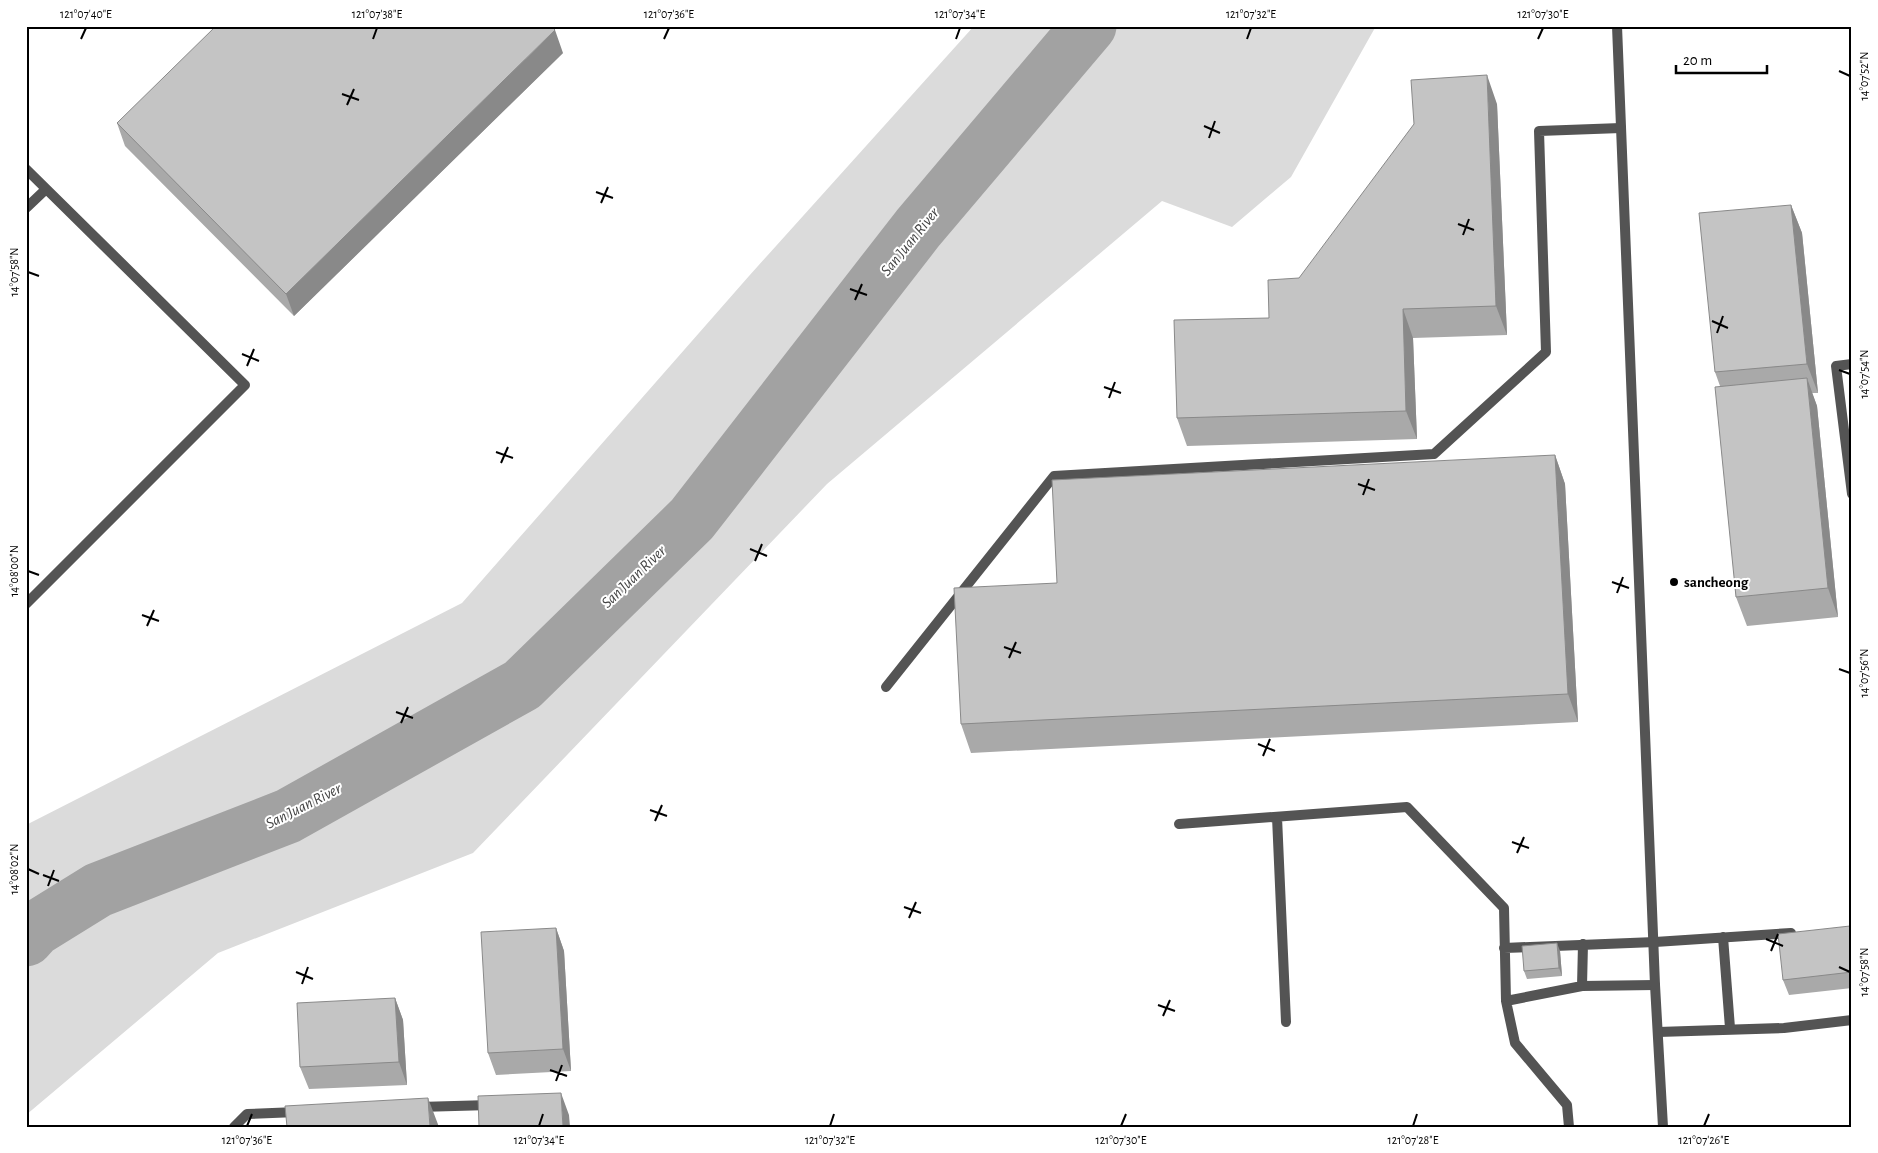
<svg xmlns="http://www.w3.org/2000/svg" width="1878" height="1153" font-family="'Alegreya Sans',sans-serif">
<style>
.green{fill:#dbdbdb}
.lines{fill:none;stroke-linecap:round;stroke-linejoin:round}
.river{stroke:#a2a2a2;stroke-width:55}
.lane{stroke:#545454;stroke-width:10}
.street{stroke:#545454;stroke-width:10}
.wall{fill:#a9a9a9}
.shaded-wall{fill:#898989}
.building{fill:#c4c4c4;stroke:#898989}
.ticks{fill:none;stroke:#000;stroke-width:2}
.poi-dot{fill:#000;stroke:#fff;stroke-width:2}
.labels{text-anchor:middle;stroke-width:4;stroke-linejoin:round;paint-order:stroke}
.poi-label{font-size:15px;font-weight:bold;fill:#000;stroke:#fff;text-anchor:start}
.water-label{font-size:16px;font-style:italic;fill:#434343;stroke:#fff}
.neatline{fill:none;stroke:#000;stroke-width:2}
.ticks-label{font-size:12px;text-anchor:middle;fill:#000}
</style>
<rect width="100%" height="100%" fill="#fff"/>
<path class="green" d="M974 26H1376L1291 177 1232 227 1162 201 827 484 473 853 218 953 26 1115 28 824 462 603 749 276Z"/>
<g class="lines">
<path class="river" d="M26 939 35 929 98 890 288 816 522 685 692 519 918 228 1089 26"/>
<path class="lane" d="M26 169 245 385 26 604
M26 208 46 189
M1852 364 1836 366 1852 494
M886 687 1054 476 1434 454 1546 352 1539 131 1621 128
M1277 817 1286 1022
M1179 824 1407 807 1504 908 1506 1001 1515 1043 1567 1105 1569 1127
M1723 937 1730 1028
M1504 948 1655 942 1791 933
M1582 986 1583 944
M1506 1001 1582 986 1655 985
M1658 1032 1784 1028 1852 1020
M419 1107 490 1105
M234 1127 247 1114 297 1112"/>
<path class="street" d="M1617 26 1655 985 1663 1127"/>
</g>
<path class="wall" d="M563 53 294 316 125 146 117 123Z
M1497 104 1507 335 1413 338 1417 439 1187 446 1177 418 1269 318 1299 278Z
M1791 205 1802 233 1818 393H1812L1817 406 1838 617 1747 626 1736 597 1720 386 1715 372Z
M1555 455 1565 484 1578 722 971 753 961 724 1057 583Z
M1850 926 1852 930V988L1789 995 1783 980Z
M556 928 564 951 571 1071 496 1075 488 1053Z
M1560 951 1562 976 1527 979 1524 971Z
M395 998 403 1020 407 1085 309 1089 300 1067Z"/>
<path class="shaded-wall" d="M555 30 563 53 294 316 286 294Z
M1487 75 1497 104 1507 335 1496 306Z
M1791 205 1802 233 1818 393 1807 364Z
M1403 309 1413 338 1417 439 1406 411Z
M1807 378 1817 406 1838 617 1828 588Z
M1555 455 1565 484 1578 722 1568 694Z
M556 928 564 951 571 1071 563 1049Z
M1557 943 1560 951 1562 976 1559 968Z
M395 998 403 1020 407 1085 399 1062Z
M561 1093 569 1115 570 1127H563Z
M428 1098 439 1127H430Z"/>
<path class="building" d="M216 26H551L555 30 286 294 117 123Z
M1487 75 1496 306 1403 309 1406 411 1177 418 1174 320 1269 318 1268 280 1299 278 1414 124 1411 80Z
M1791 205 1807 364 1715 372 1699 213Z
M1807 378 1828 588 1736 597 1715 387Z
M1555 455 1568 694 961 724 954 588 1057 583 1052 480Z
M1850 926 1852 939V972L1783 980 1778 934Z
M556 928 563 1049 488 1053 481 932Z
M1557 943 1559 968 1524 971 1522 946Z
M395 998 399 1062 300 1067 297 1003Z
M561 1093 563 1127H479L478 1096Z
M428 1098 430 1127H287L285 1106Z"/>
<path class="ticks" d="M81 39 86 28M373 39 377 28M664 39 669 28M956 39 960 28M1247 39 1251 28M1538 39 1543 28M1839 71 1850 76M342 94 359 100M347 105 354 89M1204 126 1220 133M1209 138 1215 121M596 192 613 198M601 203 608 187M1458 224 1474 230M1463 235 1469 219M28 272 39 276M850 289 867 295M855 300 862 284M1712 321 1728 328M1717 333 1723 316M242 354 259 361M247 366 254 349M1839 370 1850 374M1104 387 1121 393M1109 398 1115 382M496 452 513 458M501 463 508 447M1358 484 1375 490M1363 495 1369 479M750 549 767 556M755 561 762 544M28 571 39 575M1612 582 1629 588M1617 593 1623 577M142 615 159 621M147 626 154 610M1004 647 1021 653M1009 658 1016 642M1839 669 1850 673M396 712 413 718M401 723 408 707M1258 744 1275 751M1263 756 1270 739M650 810 667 816M655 821 662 805M1512 842 1529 848M1517 853 1524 837M28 869 39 874M43 875 59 881M48 886 54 870M904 907 921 913M909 918 916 902M1766 939 1783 946M1771 951 1778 934M1839 967 1850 972M296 972 313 979M302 984 308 967M1158 1005 1175 1011M1163 1016 1170 1000M550 1070 567 1076M556 1081 562 1065M247 1126 252 1114M539 1126 543 1114M830 1126 834 1114M1121 1126 1126 1114M1413 1126 1417 1114M1704 1126 1709 1114"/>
<circle class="poi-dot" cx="1674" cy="582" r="5"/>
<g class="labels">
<g class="poi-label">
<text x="1684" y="587">sancheong</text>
</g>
<g class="water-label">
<text transform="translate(909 241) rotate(-51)" y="6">San Juan River</text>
<text transform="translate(633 576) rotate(-44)" y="6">San Juan River</text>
<text transform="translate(303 805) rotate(-27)" y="6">San Juan River</text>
</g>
</g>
<rect width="1878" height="1153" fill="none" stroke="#ffffff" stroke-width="55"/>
<path d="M1676 65v8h91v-8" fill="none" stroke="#000000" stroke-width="2.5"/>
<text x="1683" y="65" font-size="15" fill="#000000" stroke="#ffffff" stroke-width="4" paint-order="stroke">20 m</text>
<rect x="28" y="28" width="1822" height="1098" class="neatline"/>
<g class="ticks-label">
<text x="86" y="18">121°07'40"E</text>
<text x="377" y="18">121°07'38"E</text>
<text x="669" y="18">121°07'36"E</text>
<text x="960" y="18">121°07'34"E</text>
<text x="1251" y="18">121°07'32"E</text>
<text x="1543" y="18">121°07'30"E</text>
<text transform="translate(1864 76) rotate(-90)" y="4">14°07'52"N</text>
<text transform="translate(14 272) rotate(-90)" y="4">14°07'58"N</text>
<text transform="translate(1864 374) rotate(-90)" y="4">14°07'54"N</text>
<text transform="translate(14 571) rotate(-90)" y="4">14°08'00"N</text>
<text transform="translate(1864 673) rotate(-90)" y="4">14°07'56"N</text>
<text transform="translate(14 869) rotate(-90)" y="4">14°08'02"N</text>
<text transform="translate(1864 972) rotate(-90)" y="4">14°07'58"N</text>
<text x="247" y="1144">121°07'36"E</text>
<text x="539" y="1144">121°07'34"E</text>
<text x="830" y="1144">121°07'32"E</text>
<text x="1121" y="1144">121°07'30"E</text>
<text x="1413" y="1144">121°07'28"E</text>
<text x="1704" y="1144">121°07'26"E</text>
</g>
</svg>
